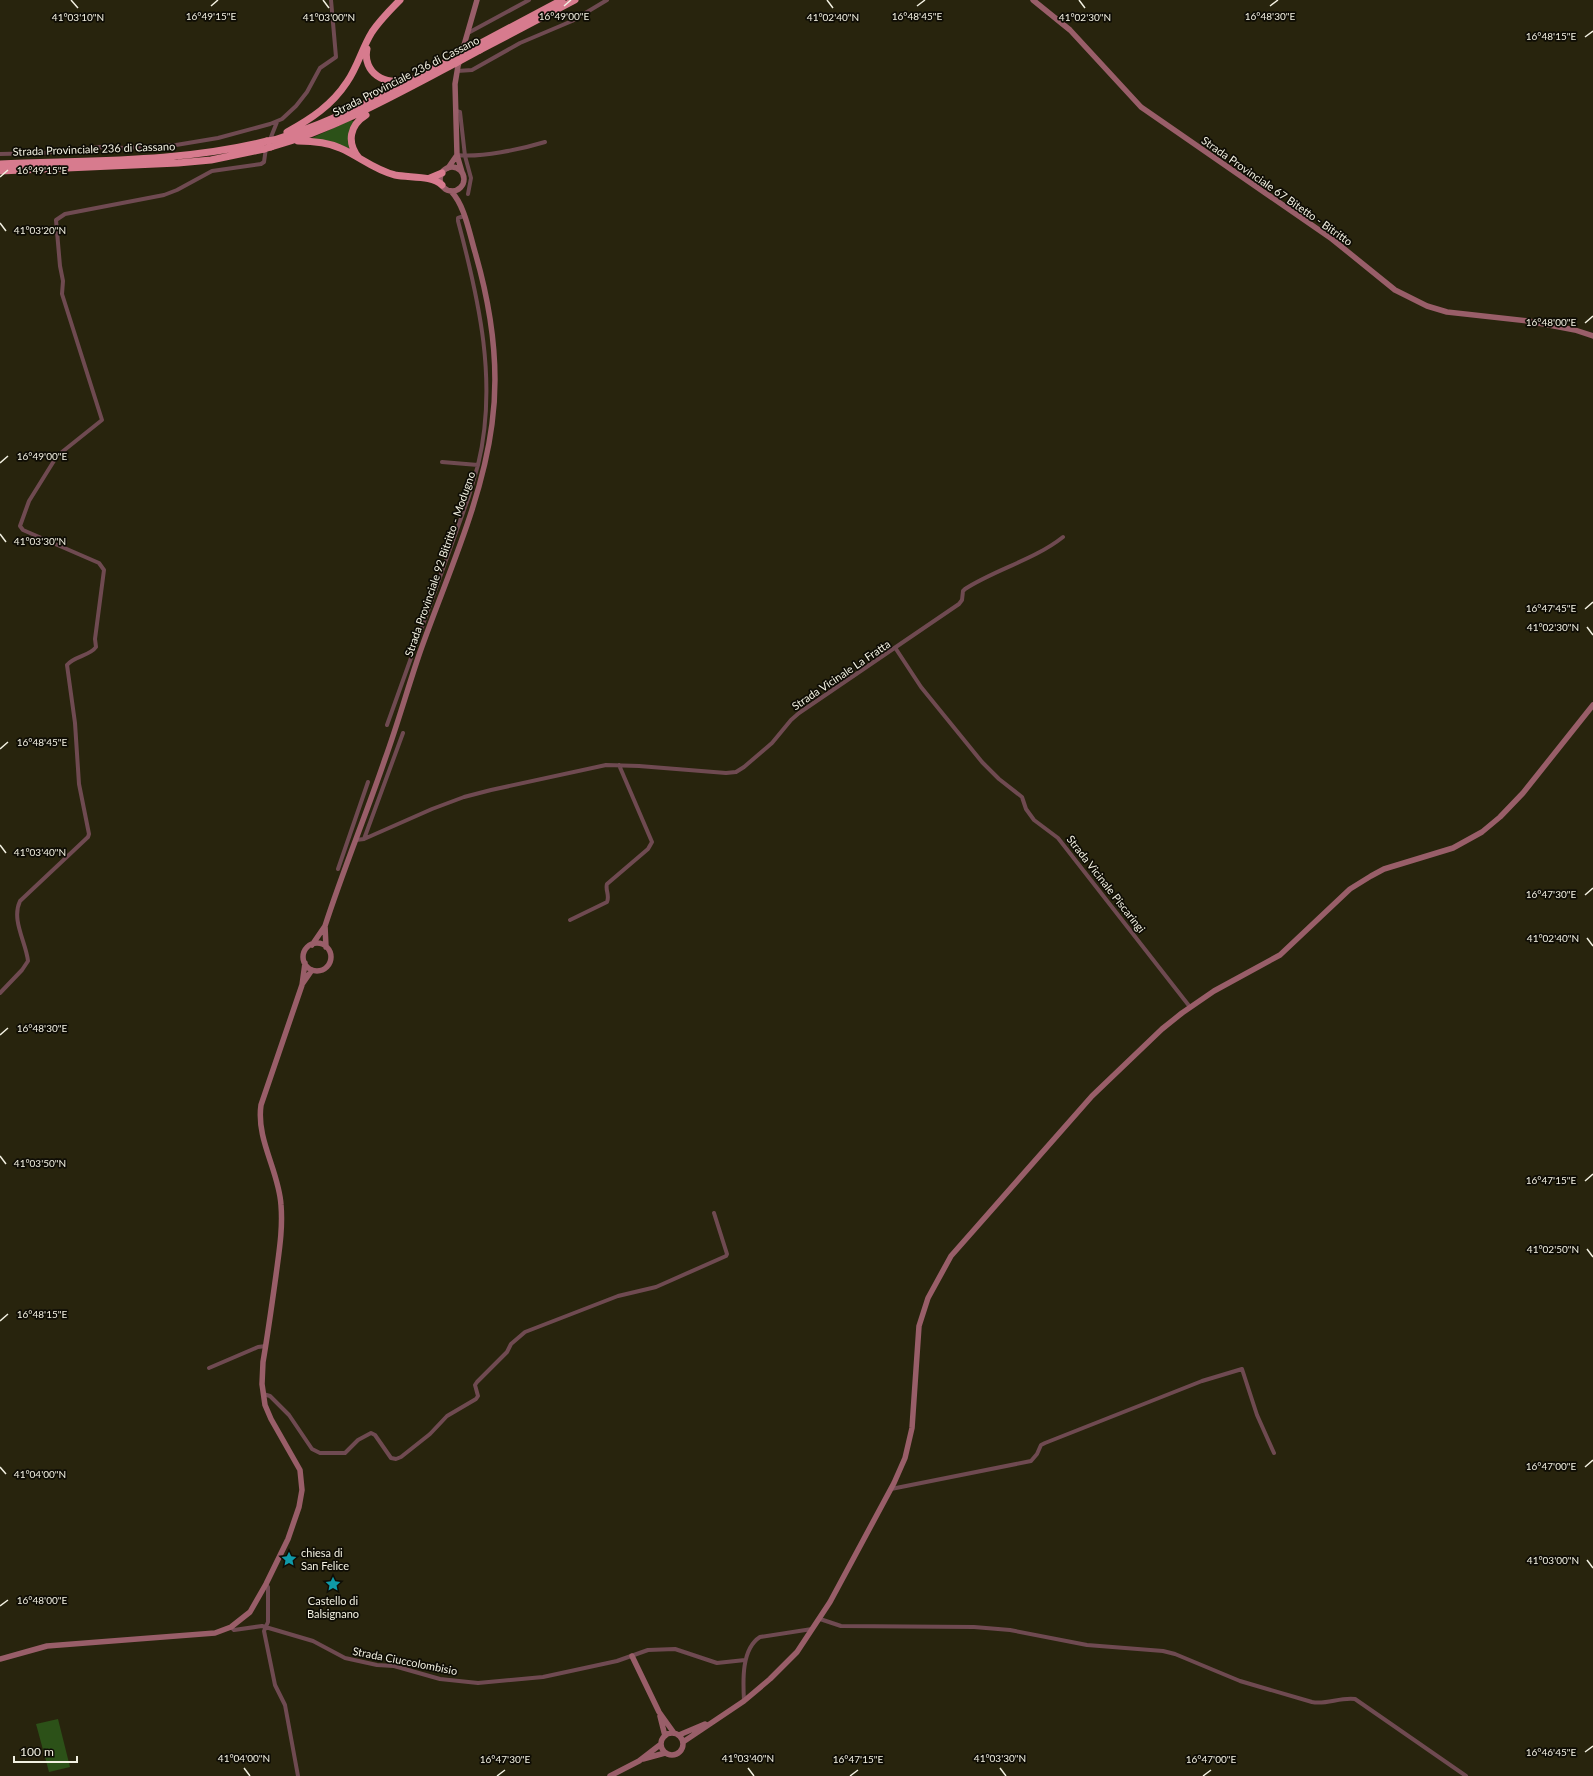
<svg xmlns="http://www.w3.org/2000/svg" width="1593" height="1776" font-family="Lato,sans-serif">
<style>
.green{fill:#2c5118}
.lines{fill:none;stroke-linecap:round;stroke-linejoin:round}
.street{stroke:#6f4a51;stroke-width:4}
.secondary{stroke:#995e69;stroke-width:5.5}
.highway{stroke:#d77b8e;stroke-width:7}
.highway-bridge{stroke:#d77b8e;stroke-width:7}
.ticks{fill:none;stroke:#f2f0e1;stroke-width:1.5}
.labels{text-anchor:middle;stroke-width:3.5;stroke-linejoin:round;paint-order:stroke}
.street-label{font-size:11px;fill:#f2f0e1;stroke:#0f0d05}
.poi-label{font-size:11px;fill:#f2f0e1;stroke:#0f0d05;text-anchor:start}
.ticks-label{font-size:10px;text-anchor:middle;fill:#f2f0e1;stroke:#0f0d05;stroke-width:3.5;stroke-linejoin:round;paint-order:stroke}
</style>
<rect width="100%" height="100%" fill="#28240d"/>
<path class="green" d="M351 120 354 122 349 149 312 138Z
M58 1719 70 1767 49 1772 36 1724Z"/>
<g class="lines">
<path class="street" d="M468 33 529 0
M457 71 472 70 520 43 572 21 607 0
M456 111 460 112 465 156 471 178 468 194
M269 142 277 122
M0 154 43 153 100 147 126 148 176 145 218 138 270 124 282 119 296 106 307 92 320 68 336 57 331 0
M457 155C480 158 522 149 545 142
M442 462 478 465C498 383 479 300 458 221V218L464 216
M896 649 921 687 982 762 999 779 1022 797 1026 809 1034 820 1058 838 1190 1007
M387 725 469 496 478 465
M364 839 403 733
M356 840 364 839 432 809 464 797 491 790 606 765 639 766 726 773 736 772 744 767 772 743 791 720 799 713 959 604 962 600 963 591 965 589C996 569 1034 560 1063 537
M338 869 368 782
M570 920 607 902C610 895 605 890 607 884L648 849 652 842 619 765
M0 993 22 970 28 961C26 942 11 920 20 901L88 837 89 834 79 784 75 723 67 665C74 656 90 656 96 647L95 639 104 570 99 563 23 530 20 526 29 501 57 456 102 420 62 294 63 281 60 266 56 220 65 214 164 195 177 190 212 171 261 164 264 162 266 148
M209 1368 258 1347 266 1346
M263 1394 270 1396 289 1415 312 1449 320 1453H345L358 1440 371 1433 375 1435 391 1458 396 1459 401 1457 430 1434 447 1416 476 1399 478 1396 475 1385 477 1382 507 1352 511 1344 525 1332 618 1296 656 1287 726 1256 727 1254 714 1213
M891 1489 1031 1461 1037 1454 1041 1445 1045 1443 1202 1381 1242 1369 1257 1415 1274 1453
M266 1584 268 1587V1622L264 1631 275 1685 285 1705 298 1776
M820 1619 841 1626 974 1627 1010 1630 1087 1645 1163 1651 1175 1654 1240 1681 1312 1702C1326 1705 1340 1697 1355 1699L1466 1776
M231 1627 234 1630 262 1626 313 1641 345 1658 377 1665 394 1666 440 1679 478 1683 543 1677 617 1661 648 1650 675 1649 717 1663 745 1660
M744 1701C743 1682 741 1649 760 1637L812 1629"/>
<path class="secondary" d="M1033 0 1070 30 1141 107 1332 239 1395 290 1427 306 1447 312 1528 321 1575 330 1593 336
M440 179a12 12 0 1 1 24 0a12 12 0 1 1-24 0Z
M448 168 457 155
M462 172 457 155 455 84 458 66 477 0
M325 926 326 947
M303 957a14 14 0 1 1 28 0a14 14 0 1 1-28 0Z
M312 945 325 926C343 870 366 815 385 759 398 723 408 687 420 652 446 578 482 502 492 424 500 366 491 307 475 252 469 232 465 206 451 191
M303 983 312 970
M632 1656 659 1712 674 1733
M0 1659 47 1646 215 1633 231 1627 250 1612 266 1584 288 1539 299 1507 302 1490 300 1470 271 1419 265 1405 262 1384 263 1362C268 1333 272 1304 276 1275 279 1252 283 1229 281 1205 279 1171 256 1140 261 1105L302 985 305 963
M660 1716 665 1736
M661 1744a11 11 0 1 1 22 0a11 11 0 1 1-22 0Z
M679 1735 705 1724
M683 1742 744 1701 770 1679 797 1652 830 1602 894 1483 905 1458 912 1428 919 1326 928 1298 951 1256 1092 1096 1162 1029 1182 1013 1214 991 1280 955 1350 889 1371 876 1384 869 1453 848 1482 832 1500 817 1523 793 1593 705
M643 1759 665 1753
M610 1776 639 1761 661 1744"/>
<path class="highway" d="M477 45 562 0
M367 49C362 72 386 88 407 78
M480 50 575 0
M287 132C311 119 332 105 347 82 358 66 362 48 372 32 380 20 390 10 400 0
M274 140C339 120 398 88 458 55
M298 141C313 141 327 142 340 148 359 156 374 170 395 175 409 178 432 175 442 185
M271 147C337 128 395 95 456 63
M359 158C346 142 350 125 366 115
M0 164C90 160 179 163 267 141
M0 171 178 163 211 160 264 149
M430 178 442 173"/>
<path class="highway-bridge" d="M458 55 477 45
M456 63 480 50
M267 141 274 140
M264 149 271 147"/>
</g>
<path class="ticks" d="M71 0 78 8M323 0 329 8M827 0 833 8M1079 0 1085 8M211 6 218 0M564 6 571 0M917 6 925 0M1270 6 1278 0M1585 37 1593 31M0 177 8 170M0 223 6 231M1585 323 1593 316M0 463 8 456M0 534 6 542M1585 609 1593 602M1587 627 1593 635M0 749 8 742M0 845 6 853M1585 895 1593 888M1587 938 1593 946M0 1035 8 1028M0 1156 6 1164M1585 1181 1593 1174M1587 1249 1593 1257M0 1321 8 1314M0 1467 6 1474M1585 1467 1593 1460M1587 1560 1593 1568M0 1606 8 1600M1585 1752 1593 1746M244 1768 250 1776M748 1768 754 1776M1000 1768 1006 1776M497 1776 505 1770M850 1776 858 1770M1203 1776 1211 1770"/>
<defs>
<symbol id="sight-bare" viewBox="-9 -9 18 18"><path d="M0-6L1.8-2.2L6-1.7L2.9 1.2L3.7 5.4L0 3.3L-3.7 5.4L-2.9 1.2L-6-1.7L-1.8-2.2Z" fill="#0f9aa8" stroke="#0f0d05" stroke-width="2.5" paint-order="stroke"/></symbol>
</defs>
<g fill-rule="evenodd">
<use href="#sight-bare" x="278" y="1548" width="22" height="22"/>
<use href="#sight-bare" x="322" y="1573" width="22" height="22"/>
</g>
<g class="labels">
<g class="street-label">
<text transform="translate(406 76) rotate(-27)" y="4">Strada Provinciale 236 di Cassano</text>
<text transform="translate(94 149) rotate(-2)" y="4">Strada Provinciale 236 di Cassano</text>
<text transform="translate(1277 191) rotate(35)" y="4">Strada Provinciale 67 Bitetto - Bitritto</text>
<text transform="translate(440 564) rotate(-71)" y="4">Strada Provinciale 92 Bitritto - Modugno</text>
<text transform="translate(841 675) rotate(-34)" y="4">Strada Vicinale La Fratta</text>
<text transform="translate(1106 884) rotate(52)" y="4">Strada Vicinale Piscaringi</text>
<text transform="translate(405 1661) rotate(11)" y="4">Strada Ciuccolombisio</text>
</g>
<g class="poi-label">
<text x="301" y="1557">chiesa di<tspan x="301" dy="13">San Felice</tspan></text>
<text x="333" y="1605" text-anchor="middle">Castello di<tspan x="333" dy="13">Balsignano</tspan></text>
</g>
</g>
<g class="ticks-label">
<text x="211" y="20">16°49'15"E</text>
<text x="564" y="20">16°49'00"E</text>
<text x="917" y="20">16°48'45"E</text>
<text x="1270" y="20">16°48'30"E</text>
<text x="78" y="21">41°03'10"N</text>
<text x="329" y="21">41°03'00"N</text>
<text x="833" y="21">41°02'40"N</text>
<text x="1085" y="21">41°02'30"N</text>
<text x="1551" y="40">16°48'15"E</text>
<text x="42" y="174">16°49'15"E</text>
<text x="40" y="234">41°03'20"N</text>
<text x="1551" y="326">16°48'00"E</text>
<text x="42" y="460">16°49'00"E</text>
<text x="40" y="545">41°03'30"N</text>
<text x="1551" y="612">16°47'45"E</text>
<text x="1553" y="631">41°02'30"N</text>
<text x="42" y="746">16°48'45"E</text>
<text x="40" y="856">41°03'40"N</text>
<text x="1551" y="898">16°47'30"E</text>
<text x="1553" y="942">41°02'40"N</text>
<text x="42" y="1032">16°48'30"E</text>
<text x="40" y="1167">41°03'50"N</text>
<text x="1551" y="1184">16°47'15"E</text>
<text x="1553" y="1253">41°02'50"N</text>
<text x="42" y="1318">16°48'15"E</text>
<text x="1551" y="1470">16°47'00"E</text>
<text x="40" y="1478">41°04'00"N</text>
<text x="1553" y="1564">41°03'00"N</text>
<text x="42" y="1604">16°48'00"E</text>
<text x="1551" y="1756">16°46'45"E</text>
<text x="244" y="1762">41°04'00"N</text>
<text x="748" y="1762">41°03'40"N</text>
<text x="1000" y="1762">41°03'30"N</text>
<text x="505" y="1763">16°47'30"E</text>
<text x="858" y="1763">16°47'15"E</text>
<text x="1211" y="1763">16°47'00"E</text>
</g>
<path d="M14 1756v6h63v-6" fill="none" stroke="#f2f0e1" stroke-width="2"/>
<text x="20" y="1756" font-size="12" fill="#f2f0e1" stroke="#0f0d05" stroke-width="3" paint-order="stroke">100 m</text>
</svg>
